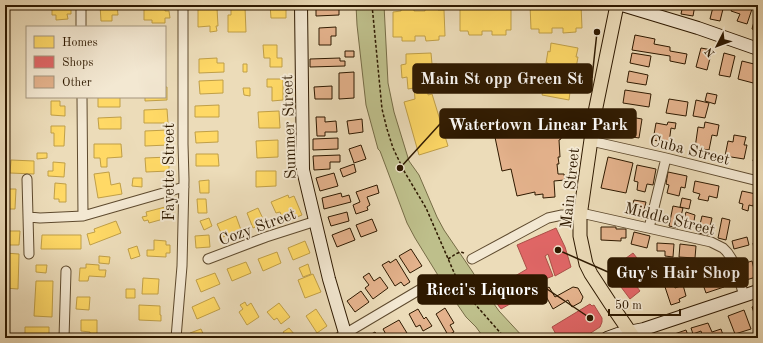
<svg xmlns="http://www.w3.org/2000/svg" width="763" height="343" font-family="'Old Standard TT',serif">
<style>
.green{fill:#bebf8b;stroke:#766c46}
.homes{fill:#ffd966;stroke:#c09f47}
.shops{fill:#e06666;stroke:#ab4f47}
.building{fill:#e4b28c;stroke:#2e1900}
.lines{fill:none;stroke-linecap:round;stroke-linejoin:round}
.street-casing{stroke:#5e4a2e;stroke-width:11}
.secondary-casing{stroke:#2e1900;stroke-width:14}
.primary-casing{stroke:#2e1900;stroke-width:15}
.path{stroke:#2e1900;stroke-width:1.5;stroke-dasharray:3 2;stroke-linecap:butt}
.street{stroke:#f3e8d2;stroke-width:9}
.secondary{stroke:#f3e8d2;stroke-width:12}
.primary{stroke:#ecdcb9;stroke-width:13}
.labels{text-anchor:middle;stroke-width:4;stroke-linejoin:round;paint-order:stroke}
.street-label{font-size:16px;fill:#2e1900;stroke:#f3e8d2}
.leader{fill:none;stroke:#2e1900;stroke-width:1.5}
.callout-dot{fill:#2e1900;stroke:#f3e8d2;stroke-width:1.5}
.callout{fill:#2e1900;stroke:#2e1900;stroke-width:1.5}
.callout-label{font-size:17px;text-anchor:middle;font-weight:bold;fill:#fff}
</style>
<rect width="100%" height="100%" fill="#ecdcb9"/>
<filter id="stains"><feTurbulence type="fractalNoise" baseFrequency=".005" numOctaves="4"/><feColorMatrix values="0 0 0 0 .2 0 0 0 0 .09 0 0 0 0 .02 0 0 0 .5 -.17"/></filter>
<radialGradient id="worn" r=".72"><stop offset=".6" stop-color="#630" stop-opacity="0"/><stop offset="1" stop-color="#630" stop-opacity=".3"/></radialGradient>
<path class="green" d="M356 5H384L388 83 394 112 409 161 419 175 437 217 444 230 472 271 484 290 499 311 524 338H484L476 327 466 317 444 285 415 238 407 223 380 151 378 149 366 105 357 25Z"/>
<path class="homes" d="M56 5H71V14H67L68 19 56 20V15H52V6H56Z
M100 5H117L118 15H112V21H101Z
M152 5H165V11H169L170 18H165V23H152V20H144V7H152Z
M270 5H286V18H271Z
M468 5H511V30H506V35H492V31H482V35H469L468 31H460V6H468Z
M530 5H581L582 28H576V32L563 33V28H552V33H539V29H531Z
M425 6H438V10H444L445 36H439V40L426 41 425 36H415V41H402V37H393V12L401 11V7H414V11H425Z
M231 7H245L246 32H228V15H231Z
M198 8H217L218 26H216L217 31 210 32V26L198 27Z
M551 43 578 48 576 57H578L576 68H574L572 80H574L572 92H570L569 100 542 95 544 87H542L544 75H546L548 63H546L548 51 550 52Z
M263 45H277V58H282V67H270V58H264Z
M431 53 432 64H437L438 76H433V87L428 88V95L432 94 448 146 419 155 404 102 415 99 414 88 408 89 407 77 402 78 401 65 406 64V54Z
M217 58V63H224V72L199 73V59Z
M243 64H247V72H243Z
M267 79H283V100L272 101V87H267Z
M223 80V93L200 94 199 81Z
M165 87H167V100L145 101V97H165Z
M243 88H250V96L244 95Z
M98 97H120V107H98Z
M51 101H60V106H65V116L51 115Z
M219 105V117H195V106Z
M167 109 168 123H144V110Z
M279 111 280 128H259L258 112Z
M121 117V129H99L98 118Z
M51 126H65L64 146H54V133H51Z
M168 130V145L145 146V131Z
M218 131V142L196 143 195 132Z
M278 140V157L257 158 256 141Z
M94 144H121L122 157 107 158V167H101L100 158H94Z
M37 153H47V158L37 159Z
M196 154H218L219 166H196Z
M169 157V171L146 172 145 158Z
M11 160 34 161V174L10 173Z
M53 162 65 163 64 177 48 176V171H53Z
M256 171H276V186L256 187Z
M109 172 111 185 120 183 122 194 98 198 94 174Z
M133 178H142V187L132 186Z
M209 180V193H200L199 181Z
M55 183 66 184V202H59V199H54Z
M5 189H16L15 209H5Z
M288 195 289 198 294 196 302 215 284 222 280 212 276 213 271 202Z
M197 199H206L207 213H198Z
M165 207 167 218 149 223 148 220 144 221 142 217 147 216 146 212Z
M258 208 265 223 253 228 247 213Z
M236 216 241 230 223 237 217 224Z
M209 218 212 226 204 230 200 221Z
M116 221 121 233 90 245 87 234 95 232 94 229Z
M5 231H20L19 245H5Z
M42 235H81V249H41Z
M209 235 210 247 196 248 195 236Z
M154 240 166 241V245H170V253H166V257L147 256V250H154Z
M305 241 310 253 293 260 288 248Z
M137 246 140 256 131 259 128 249Z
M277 252 281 263 263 271 258 259Z
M5 253 19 254 18 289 5 288Z
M99 256 110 257 109 264 99 263Z
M246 262 251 273 232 281 227 269Z
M86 264 99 265V270H106L105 277 89 276 88 281H79L80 268H86Z
M308 264 311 274 303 277 299 268Z
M36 265H47L46 273 36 272Z
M215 273 220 284 201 292 196 280Z
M313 274 321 292 305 298 298 280Z
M143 278 159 279 158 294H142Z
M36 281H53L52 317 34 316Z
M126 289H135V298H126Z
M77 297H90L89 310 76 309Z
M214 297 220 309 197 319 192 307Z
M245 302 247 306 251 303 259 317 247 325 239 312 243 309 240 305Z
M279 303 290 317 281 324 277 318 274 320 267 312Z
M139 305 160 306V315H161V321L139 320Z
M316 309 327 326 317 333 306 316Z
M81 320H97V335H90V332L81 331Z
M25 327H49V338H25Z
M289 328 295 335 297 333 301 338H288L283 332Z
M201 329 205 338H192L190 333Z"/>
<path class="shops" d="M556 228 565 247 571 267 555 276 548 254 545 256 553 276 533 284 535 290 501 309 488 292 527 269 517 245Z
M633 253 652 277 641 285 622 261Z
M628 275 640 291 630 299 618 283Z
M590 304 592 306 594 305 602 318V322L600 327 583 338H558L552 327Z"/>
<path class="building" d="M316 5H339V15L316 16Z
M683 5H695L693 16 681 14Z
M733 5H738L752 9 747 24 737 21 740 14 731 11Z
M713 7 723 9 720 21 710 19Z
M756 14H758V31L752 29Z
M336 27V36H331V45H319V28Z
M635 35 655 39 654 44 670 47V51L687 54 685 64 670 61V56L632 50Z
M701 48 712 50 707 70 696 67Z
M345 51H354V57H345Z
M632 53 651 56 649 67 630 63Z
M724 53 735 56 730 77 719 75Z
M340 58V61H345V66L310 67V59Z
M742 61 758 65V78L757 84 738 79Z
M629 71 648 75 646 85 627 82Z
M354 72V98L339 99V73Z
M332 86V99H315L314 87Z
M625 90 651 94 649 107 623 103Z
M707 93 717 95 715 104 705 101Z
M669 99 688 102 686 116 666 113Z
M696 100 709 103 705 118 693 116Z
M515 111 524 117 538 116V114L547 113 548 116 563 114 564 131H561V139L559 140 560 157H558L559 164H557L558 174H564L565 180 554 181 555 197 543 198V194L535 195V192L517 196 511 169 502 171 491 118Z
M619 115 642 119 639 138 615 134Z
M316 117H325V122L336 121 337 132H325V136H317Z
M362 119 363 132 349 134 347 121Z
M668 122 676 123 675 129 671 128 669 143 653 140 656 123 667 125Z
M705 122 719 125 717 136 712 135 709 150 695 148 698 127 704 128Z
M734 135 746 137 744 145H747L744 159 725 156 728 141 733 142Z
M338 138V149L313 150V139Z
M361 145 366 159 354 163 349 149Z
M756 149 758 150V162L753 161Z
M340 155V162H330V169L314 170 313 156Z
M608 157 633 163 626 193 601 188Z
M354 164 356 172 343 177 340 169Z
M637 165 656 169 653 185 647 184 645 192 637 190 638 182 634 181Z
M668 172 687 176 685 188 681 187 679 196 667 193 669 185 666 184Z
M334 173 338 186 320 191 316 178Z
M695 181 719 186 717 198 709 196 708 201 698 199 700 194 693 192Z
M377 185 379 193 367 197 370 205 367 207 368 210 356 214 353 205 360 202 356 192Z
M742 191 756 194 753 206 749 205 748 211 742 209 743 204 739 203Z
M341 193 342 197 349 195 351 202 324 209 322 198Z
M682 198 691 200 689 209 680 207Z
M634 200 646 202 642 218 630 215Z
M673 206 683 208 678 228 669 226Z
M347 212 349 221 331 226 328 217Z
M686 212 695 215 693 227 683 224Z
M702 216 712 218 708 235 698 233Z
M722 218 730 220 726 240 718 238Z
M372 219 377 231 361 237 356 225Z
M601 227H616V229H626V238H621V241L601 240Z
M350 228 355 240 337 247 332 235Z
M634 232 650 236 647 248 631 244Z
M747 237 749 245 734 249 732 241Z
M758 242V248L754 249 753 243Z
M657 243 674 244 673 257 665 256V251H657Z
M680 244 696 246 695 258 679 257Z
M411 249 422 266 410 273 399 256Z
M396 259 410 282 404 286 401 282 395 286 382 265 389 261 390 263Z
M752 261 756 277 746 280 742 264Z
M713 262 715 269 719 267 722 274 720 275 724 287 706 293 701 279 704 278 700 267Z
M369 273 374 281 380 277 388 288 373 299 365 288 369 285 363 277Z
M674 284 675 288 683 285 686 296 679 299 680 302 671 305 665 287Z
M549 287 555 297 573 287 578 288 583 297 581 302 572 307 568 300 553 309 543 291Z
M361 291 369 302 355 312 347 301Z
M758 305V324L752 307Z
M445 308 454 323 450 325 454 332 448 335 436 314Z
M418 309 424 319 426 317 432 326 423 331 420 325 416 327 409 314Z
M744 310 751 329 735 334 728 316Z
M399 320 410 338H388L383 329Z
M708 323 712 332 721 329 723 335 713 338 712 335 703 338 701 331 693 334 691 328Z
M686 330 689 338H663Z
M375 332 379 338H364Z"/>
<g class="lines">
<defs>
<path id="street" d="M81 5V27
M82 97 83 216
M591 141 666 158 758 181
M27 179 29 254
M581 213 711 242C715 244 719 246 723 248 736 259 739 280 744 296
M29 217 40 218 83 216 184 187
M649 228 666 158
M208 259 266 237 316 221
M472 259 548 218 562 215 580 216
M64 338 66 271
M176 338 182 266 184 180 183 144V5
M338 338 436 280"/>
<path id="secondary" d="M301 5 303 170 329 279 345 333 348 338
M622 5 698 28 758 49
M607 338 618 334 644 329 758 291"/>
<path id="primary" d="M617 5 595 112 580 216V236L586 264 591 274 610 303 634 338"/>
</defs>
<use href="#street" class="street-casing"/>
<use href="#secondary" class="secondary-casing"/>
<use href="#primary" class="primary-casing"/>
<path class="path" d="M372 5 382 109 387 129 393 148 404 171 426 208 456 277 475 304 505 338
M448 259C454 256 459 249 465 254"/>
<use href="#street" class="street"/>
<use href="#secondary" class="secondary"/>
<use href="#primary" class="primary"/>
</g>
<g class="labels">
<g class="street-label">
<text transform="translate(288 127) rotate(-92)" y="6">Summer Street</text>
<text transform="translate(690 149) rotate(14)" y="6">Cuba Street</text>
<text transform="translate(168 172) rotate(-90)" y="6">Fayette Street</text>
<text transform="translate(569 188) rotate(-84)" y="6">Main Street</text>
<text transform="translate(670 218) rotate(14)" y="6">Middle Street</text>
<text transform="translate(257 226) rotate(-20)" y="6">Cozy Street</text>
</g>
</g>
<path class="leader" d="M597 32L592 78M400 168L440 124M558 250L608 272M590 318L547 289"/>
<g class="callout-dot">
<circle cx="597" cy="32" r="4"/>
<circle cx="400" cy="168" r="4"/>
<circle cx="558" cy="250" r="4"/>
<circle cx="590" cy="318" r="4"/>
</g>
<g class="callout">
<rect x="413" y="64" width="179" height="29" rx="4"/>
<rect x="440" y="109" width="196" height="29" rx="4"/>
<rect x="608" y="258" width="140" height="29" rx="4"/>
<rect x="418" y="275" width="129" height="29" rx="4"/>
</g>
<g class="callout-label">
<text x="502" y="84">Main St opp Green St</text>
<text x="538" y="130">Watertown Linear Park</text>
<text x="678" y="278">Guy's Hair Shop</text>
<text x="482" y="295">Ricci's Liquors</text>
</g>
<rect width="763" height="343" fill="none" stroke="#ecdcb9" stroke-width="20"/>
<rect x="6" y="6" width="751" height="331" fill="none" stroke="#2e1900" stroke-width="2"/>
<rect x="10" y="10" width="743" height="323" fill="none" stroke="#2e1900"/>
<rect x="26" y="26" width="140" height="72" fill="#f3e8d2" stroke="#a4957e"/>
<rect x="34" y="36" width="20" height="12" fill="#ffd966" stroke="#a4957e"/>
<text x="62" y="46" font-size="12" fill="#2e1900">Homes</text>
<rect x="34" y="56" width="20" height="12" fill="#e06666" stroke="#a4957e"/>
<text x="62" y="66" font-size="12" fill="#2e1900">Shops</text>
<rect x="34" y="76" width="20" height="12" fill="#e4b28c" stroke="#a4957e"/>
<text x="62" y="86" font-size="12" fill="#2e1900">Other</text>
<g transform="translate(717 46) rotate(228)" stroke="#f3e8d2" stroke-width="3" paint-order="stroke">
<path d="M0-3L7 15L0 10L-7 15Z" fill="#2e1900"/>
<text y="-6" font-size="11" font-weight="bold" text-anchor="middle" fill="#2e1900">N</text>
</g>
<path d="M609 309v6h71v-6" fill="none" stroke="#2e1900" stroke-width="2"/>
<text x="615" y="309" font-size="12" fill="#2e1900" stroke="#f3e8d2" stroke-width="3" paint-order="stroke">50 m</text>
<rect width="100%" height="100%" filter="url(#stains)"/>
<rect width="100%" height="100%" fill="url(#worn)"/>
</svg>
